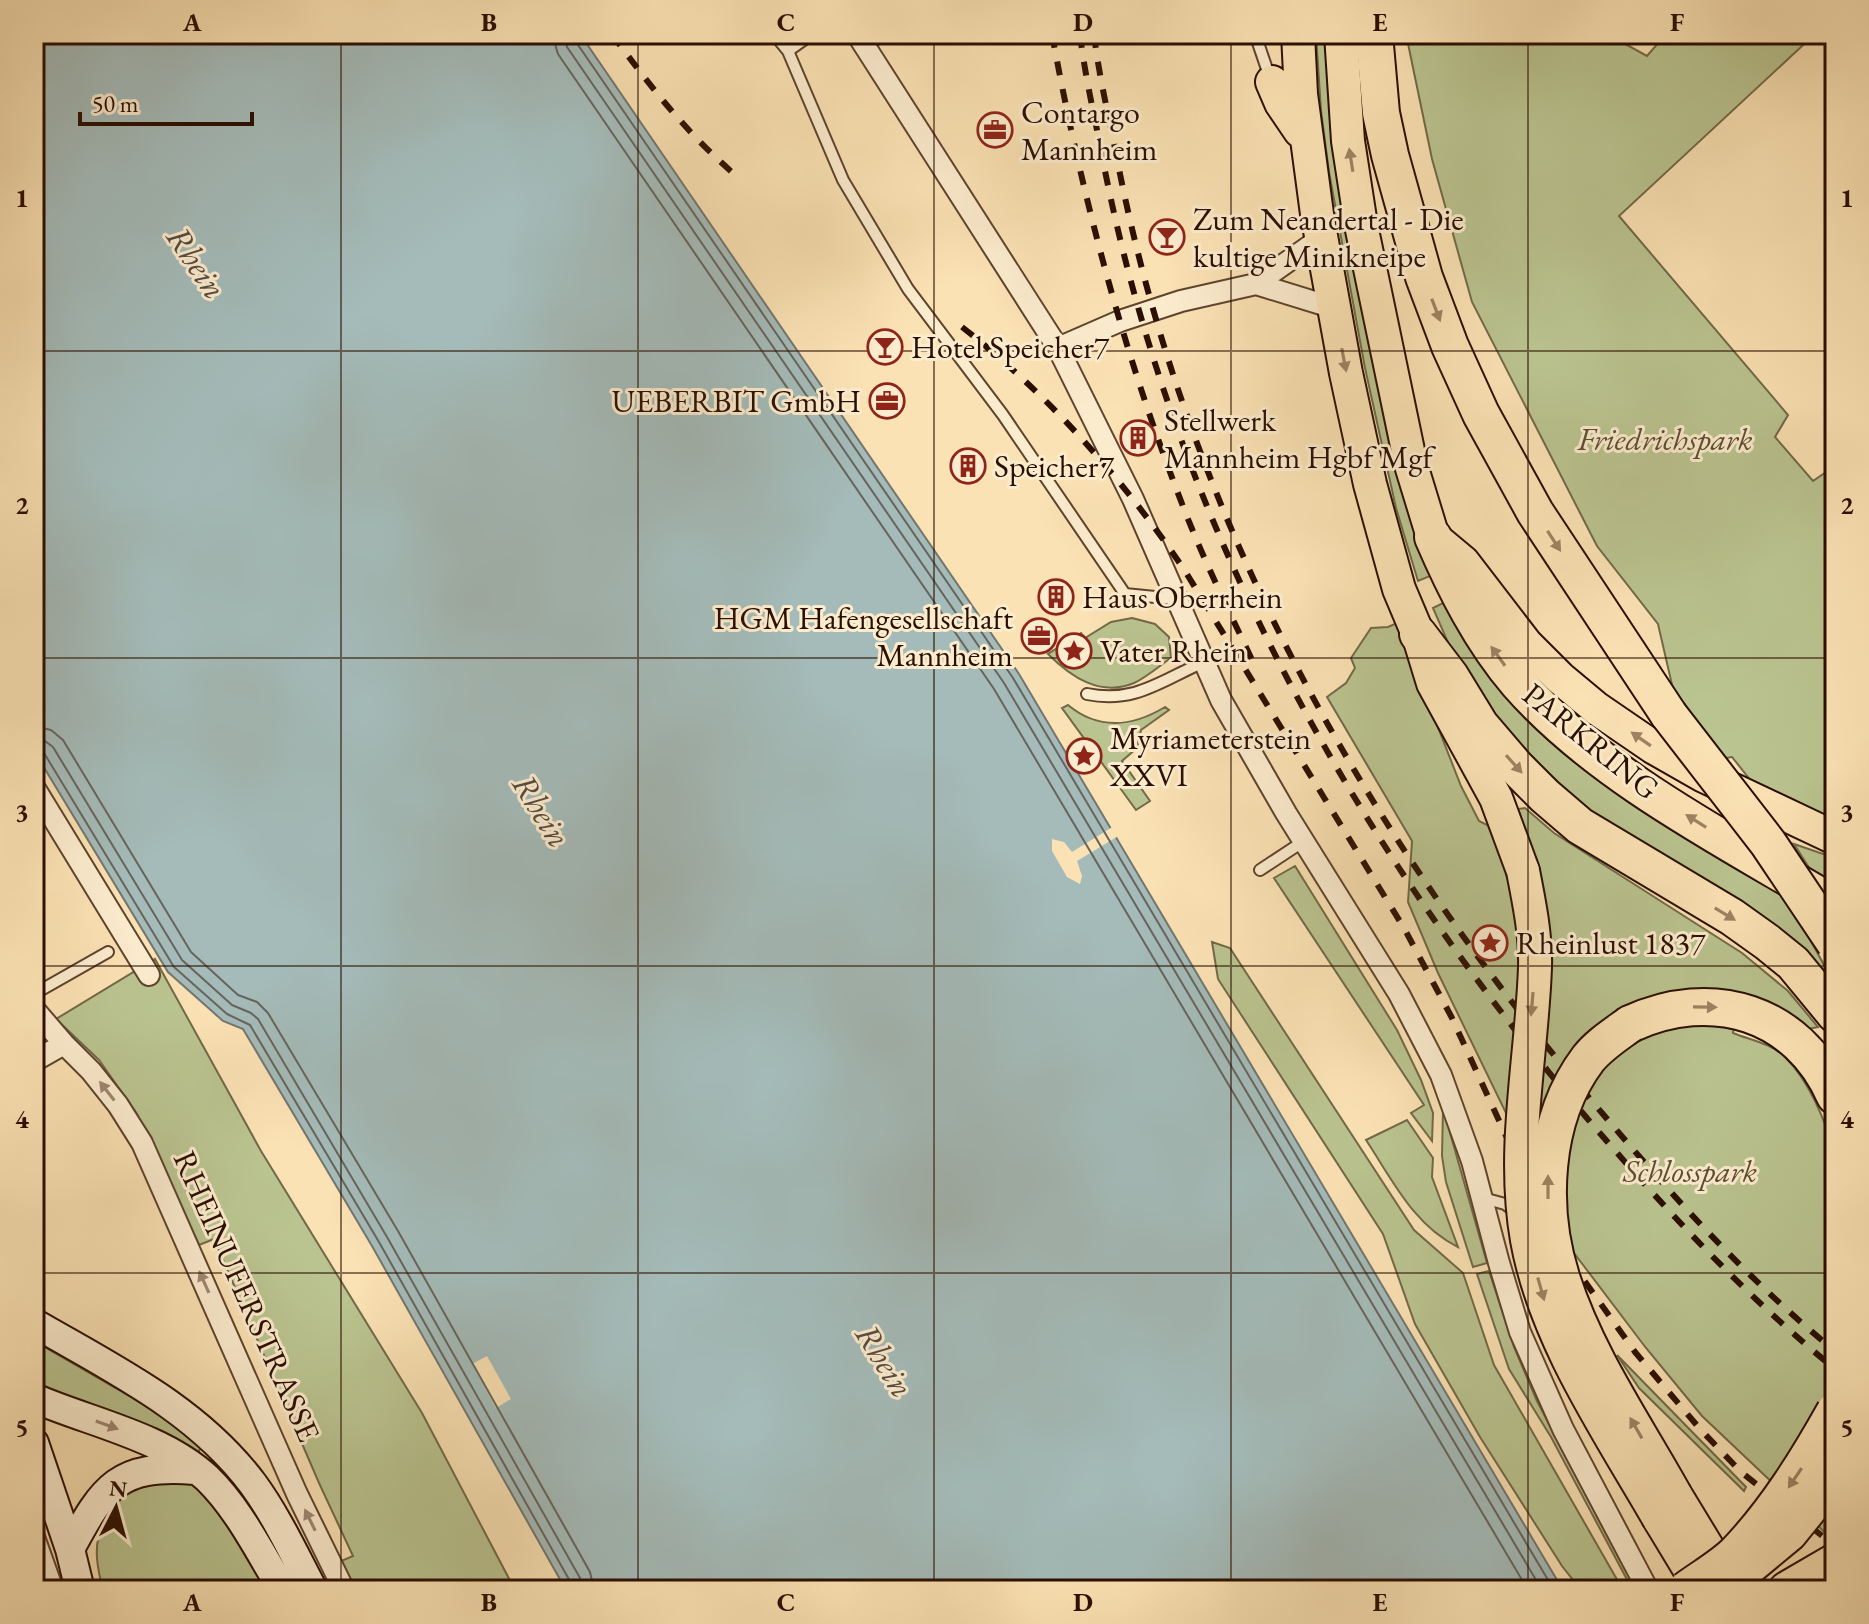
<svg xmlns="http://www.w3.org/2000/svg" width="1869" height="1624" font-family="'EB Garamond',serif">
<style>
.green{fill:#bac490;stroke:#726948;stroke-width:2}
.water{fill:#a4bbb9;stroke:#73766f;stroke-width:2}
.pier{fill:#fbe2b4}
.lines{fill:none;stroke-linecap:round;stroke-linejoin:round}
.shore{stroke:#67645c;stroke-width:2}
.lane-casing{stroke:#5e432d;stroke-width:14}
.street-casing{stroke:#5e432d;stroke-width:24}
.secondary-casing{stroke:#2a0e00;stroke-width:32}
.primary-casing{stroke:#2a0e00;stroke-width:36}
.highway-casing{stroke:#2a0e00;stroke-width:40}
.lane{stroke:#fcecce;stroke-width:10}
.street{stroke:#fcecce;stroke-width:20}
.secondary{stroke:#fcecce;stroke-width:28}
.primary{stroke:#fbe2b4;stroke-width:32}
.highway{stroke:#fbe2b4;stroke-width:36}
.tram{stroke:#2a0e00;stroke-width:2}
.rail{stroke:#2a0e00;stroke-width:6;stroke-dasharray:14 14;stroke-linecap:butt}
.primary-bridge-casing{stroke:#2a0e00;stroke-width:36;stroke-linecap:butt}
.highway-bridge-casing{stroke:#2a0e00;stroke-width:40;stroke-linecap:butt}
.primary-bridge{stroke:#fbe2b4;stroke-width:32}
.highway-bridge{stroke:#fbe2b4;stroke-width:36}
.oneway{fill:#9d8363}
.oneway2{fill:#9e8871}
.grid{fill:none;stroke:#2a0e00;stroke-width:2;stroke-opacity:0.55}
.labels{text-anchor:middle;stroke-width:6;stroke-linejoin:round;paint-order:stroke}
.poi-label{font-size:32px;fill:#2a0e00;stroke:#fcecce;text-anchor:start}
.park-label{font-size:32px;font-style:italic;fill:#5c4e32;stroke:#fcecce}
.street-label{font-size:32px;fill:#2a0e00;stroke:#fcecce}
.water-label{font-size:34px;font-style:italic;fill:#554b41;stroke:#fcecce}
.neatline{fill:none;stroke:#2a0e00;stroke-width:3}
.grid-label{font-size:26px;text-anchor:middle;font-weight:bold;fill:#2a0e00}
</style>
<rect width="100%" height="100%" fill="#fbe2b4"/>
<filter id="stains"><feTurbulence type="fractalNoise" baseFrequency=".0025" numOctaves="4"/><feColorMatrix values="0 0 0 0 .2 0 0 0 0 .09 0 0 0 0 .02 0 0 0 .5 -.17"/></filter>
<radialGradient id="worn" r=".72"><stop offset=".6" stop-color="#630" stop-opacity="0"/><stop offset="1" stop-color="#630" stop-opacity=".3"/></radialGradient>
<path class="green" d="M1316 34H1324L1335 140 1435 574 1418 581 1396 508 1365 368 1329 172 1321 111Z
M1406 34H1607L1647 56 1666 34H1815L1619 216 1788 415 1775 437 1813 481 1835 466V829L1763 796 1732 757 1690 763 1658 624 1597 546 1472 302 1432 159Z
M1447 601 1470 639 1784 892 1835 985V1000L1567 798 1469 691 1433 608Z
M1132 618 1155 624 1169 637 1171 658C1159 666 1147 677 1134 683 1100 697 1071 677 1048 654L1081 633 1085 638 1111 622Z
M1397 623 1461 786 1479 821 1531 847 1518 809 1525 808 1554 833 1742 953 1788 991 1818 1027 1808 1029 1739 999 1733 1033C1750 1040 1770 1043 1784 1056 1809 1080 1826 1122 1835 1155V1542L1702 1416 1646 1348 1574 1253 1438 973 1408 902 1412 841 1327 697 1346 683 1355 668 1351 658 1371 628 1388 627Z
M1068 705C1098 730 1132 727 1165 707L1169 710 1141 730 1137 748 1122 761 1150 801 1136 810 1062 708Z
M1794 844 1835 858V890L1815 877Z
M1295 866 1397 1030 1421 1080 1433 1113 1432 1141 1411 1113 1424 1105 1274 878Z
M1212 942 1230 948 1414 1230 1463 1273 1494 1365 1623 1590H1581L1562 1566 1480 1437 1415 1324 1383 1234 1218 979Z
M155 959 261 1151 422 1413 515 1590H353L339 1562 353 1556 319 1483 214 1239 199 1245 137 1114 99 1060 56 1019Z
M1443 1108 1487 1263 1473 1267 1446 1182 1442 1156Z
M1407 1120 1433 1158 1432 1177 1458 1247C1414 1226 1392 1179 1366 1140Z
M1489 1271 1514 1347 1537 1401 1634 1586 1631 1587 1551 1437 1509 1369 1477 1274Z
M34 1341 162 1415 201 1447 197 1455 42 1389 34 1371Z
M1617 1355 1746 1487 1744 1491 1639 1388Z
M187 1477 217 1504 268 1590H103C90 1540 97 1529 127 1489Z"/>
<path class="water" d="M34 34H580L1019 674 1563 1590H566L372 1246 243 1029 223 1021 168 972 34 751Z"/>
<path class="pier" d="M1114 826 1120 835 1077 861 1082 876 1080 884 1067 877 1052 851V839L1064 842 1072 852Z
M487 1356 511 1399 496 1408 472 1364Z"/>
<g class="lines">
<path class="shore" d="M552 34 558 54 994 689 1528 1590
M564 34 567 47 1004 683 1542 1590
M574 34 576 42 1013 678 1554 1590
M34 726 51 730 63 740 191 952 238 995 257 1002 268 1013 398 1231 590 1572 594 1590
M34 738 45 741 53 747 182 960 232 1005 251 1013 258 1019 387 1237 580 1578 582 1590
M34 749 44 753 174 967 227 1014 250 1025 379 1242 571 1583 572 1590"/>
<defs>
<path id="lane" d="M774 34 788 51 843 180 908 289 1003 415 1125 594 1175 599
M1255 34 1270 78
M865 46 885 34
M788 51 812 34
M1087 694C1135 704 1162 680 1204 662
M1260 870 1304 841
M34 994 108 952
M1483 1198 1505 1204 1516 1212"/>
<path id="street" d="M857 34 1058 348 1133 499 1221 700 1286 813 1399 994 1441 1075 1472 1161 1499 1263 1520 1332 1563 1429 1648 1590
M1256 284 1334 308
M1058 348 1120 321 1181 301 1256 284 1321 238
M34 787 149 975
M34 1009 64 1044 91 1071 118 1105 142 1143 297 1494 344 1590
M34 1061 64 1044
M34 1537 53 1590"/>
<path id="secondary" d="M34 1323C113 1369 197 1409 253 1484 277 1517 294 1554 313 1590
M34 1398C89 1422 162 1436 207 1478 239 1509 260 1553 283 1590
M34 1443 70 1549 80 1590
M70 1549C104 1486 118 1464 195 1470"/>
<path id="primary" d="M1298 34 1301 94 1317 214 1346 373 1370 484 1399 589 1418 634 1433 683 1496 798 1523 871
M1341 34 1348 141 1361 225 1411 465 1433 537 1463 562 1526 644 1560 678 1596 708 1653 747 1704 776 1835 838
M1272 82 1281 103 1300 131
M1659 1519 1702 1590"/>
<path id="highway" d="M1374 34 1381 113 1390 155 1424 277 1450 346 1481 414 1535 512 1669 715
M1433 537C1455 588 1481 640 1518 683 1599 776 1730 842 1835 905
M1418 634 1450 676 1480 725 1516 767 1545 796 1580 826 1732 917 1767 942 1793 963 1835 1014
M1630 1024C1712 986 1798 1012 1835 1096
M1674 1496 1731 1590
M1787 1590 1835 1562"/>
</defs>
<use href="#lane" class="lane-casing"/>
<use href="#street" class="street-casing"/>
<use href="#secondary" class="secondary-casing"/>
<use href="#primary" class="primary-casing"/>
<use href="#highway" class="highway-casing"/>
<use href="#lane" class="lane"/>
<use href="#street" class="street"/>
<use href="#secondary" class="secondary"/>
<use href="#primary" class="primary"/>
<use href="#highway" class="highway"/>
<path class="tram" d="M1735 1590 1807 1535 1835 1504"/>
<path class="rail" d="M612 34C652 89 688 135 740 179
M1052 34C1082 198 1125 359 1186 514 1206 565 1231 615 1254 664
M1080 34C1085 78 1096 122 1104 166 1175 523 1352 841 1586 1117 1663 1207 1743 1294 1835 1369
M1094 34C1099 78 1110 121 1118 164 1189 523 1366 837 1602 1113 1674 1198 1749 1281 1835 1351
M962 327C1049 395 1124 480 1185 571L1404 928 1452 1018 1529 1186 1576 1269 1635 1352 1700 1429 1741 1472 1835 1546"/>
<defs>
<path id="primary-bridge" d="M1523 871C1529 902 1536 935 1535 967 1532 1057 1511 1149 1527 1240 1545 1340 1609 1432 1659 1519"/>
<path id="highway-bridge" d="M1669 715 1768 843 1835 943
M1630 1024C1615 1035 1599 1045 1588 1059 1542 1120 1539 1210 1562 1280 1587 1357 1635 1426 1674 1496
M1742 1572 1789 1533 1835 1476
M1686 1590C1702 1578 1722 1567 1736 1553 1776 1511 1807 1461 1835 1411"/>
</defs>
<use href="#primary-bridge" class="primary-bridge-casing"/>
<use href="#highway-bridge" class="highway-bridge-casing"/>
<use href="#primary-bridge" class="primary-bridge"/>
<use href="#highway-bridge" class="highway-bridge"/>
</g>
<defs><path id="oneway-solid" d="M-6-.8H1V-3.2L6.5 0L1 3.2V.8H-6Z" transform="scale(2)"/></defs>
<g class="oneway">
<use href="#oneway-solid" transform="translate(1351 160) rotate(-99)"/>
<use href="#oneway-solid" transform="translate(1436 310) rotate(69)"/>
<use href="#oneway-solid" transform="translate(1344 360) rotate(79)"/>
<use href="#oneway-solid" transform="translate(1554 541) rotate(57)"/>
<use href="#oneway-solid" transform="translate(1498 656) rotate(-126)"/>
<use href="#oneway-solid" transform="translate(1641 739) rotate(-145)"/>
<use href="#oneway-solid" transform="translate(1514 764) rotate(48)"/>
<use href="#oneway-solid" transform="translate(1696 821) rotate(-148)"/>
<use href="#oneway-solid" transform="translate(1725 914) rotate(31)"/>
<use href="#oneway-solid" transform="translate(1532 1004) rotate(95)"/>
<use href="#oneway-solid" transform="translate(1705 1007) rotate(1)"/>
<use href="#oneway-solid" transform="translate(1548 1187) rotate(-90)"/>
<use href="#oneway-solid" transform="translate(1541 1289) rotate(74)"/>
<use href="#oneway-solid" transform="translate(1636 1428) rotate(-120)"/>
<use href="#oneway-solid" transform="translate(1795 1478) rotate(124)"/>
</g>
<g class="oneway2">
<use href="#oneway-solid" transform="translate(107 1091) rotate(-128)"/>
<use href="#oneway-solid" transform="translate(204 1282) rotate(-114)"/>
<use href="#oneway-solid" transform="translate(107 1425) rotate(20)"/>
<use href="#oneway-solid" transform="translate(310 1520) rotate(-116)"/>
</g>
<path class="grid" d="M341 34V1590M638 34V1590M934 34V1590M1231 34V1590M1528 34V1590M34 351H1835M34 658H1835M34 966H1835M34 1273H1835"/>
<defs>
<symbol id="office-ring" viewBox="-11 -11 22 22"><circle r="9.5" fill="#fcecce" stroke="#8f2418" stroke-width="1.5"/><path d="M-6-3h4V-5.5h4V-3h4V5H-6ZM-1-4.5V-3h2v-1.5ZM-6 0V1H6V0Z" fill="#8f2418"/></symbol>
<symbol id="bar-ring" viewBox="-11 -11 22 22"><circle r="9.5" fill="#fcecce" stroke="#8f2418" stroke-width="1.5"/><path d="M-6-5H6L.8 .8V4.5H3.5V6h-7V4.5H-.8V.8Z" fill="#8f2418"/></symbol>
<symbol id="building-ring" viewBox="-11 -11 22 22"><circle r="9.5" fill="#fcecce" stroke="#8f2418" stroke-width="1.5"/><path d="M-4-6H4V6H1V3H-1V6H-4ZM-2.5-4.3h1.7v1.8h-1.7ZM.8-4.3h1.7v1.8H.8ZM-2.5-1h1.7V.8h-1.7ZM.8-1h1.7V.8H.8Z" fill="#8f2418"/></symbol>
<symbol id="sight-ring" viewBox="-11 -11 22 22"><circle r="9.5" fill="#fcecce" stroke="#8f2418" stroke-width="1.5"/><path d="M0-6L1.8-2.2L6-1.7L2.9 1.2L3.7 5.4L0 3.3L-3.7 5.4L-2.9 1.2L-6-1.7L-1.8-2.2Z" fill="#8f2418"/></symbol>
</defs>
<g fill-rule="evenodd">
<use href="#office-ring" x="975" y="110" width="40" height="40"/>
<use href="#bar-ring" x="1147" y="217" width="40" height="40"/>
<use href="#bar-ring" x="865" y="327" width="40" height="40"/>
<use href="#office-ring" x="867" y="381" width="40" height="40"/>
<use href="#building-ring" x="1118" y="418" width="40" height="40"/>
<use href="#building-ring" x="948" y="446" width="40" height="40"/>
<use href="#building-ring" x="1036" y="577" width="40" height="40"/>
<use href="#office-ring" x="1019" y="616" width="40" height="40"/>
<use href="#sight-ring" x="1054" y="631" width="40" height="40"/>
<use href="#sight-ring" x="1064" y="736" width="40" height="40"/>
<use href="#sight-ring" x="1470" y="923" width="40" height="40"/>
</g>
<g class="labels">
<g class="poi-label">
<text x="1021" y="123">Contargo<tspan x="1021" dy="37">Mannheim</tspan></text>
<text x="1193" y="230">Zum Neandertal - Die<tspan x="1193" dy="37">kultige Minikneipe</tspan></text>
<text x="911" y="358">Hotel Speicher7</text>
<text x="861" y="412" text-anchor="end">UEBERBIT GmbH</text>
<text x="1164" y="431">Stellwerk<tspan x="1164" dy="37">Mannheim Hgbf Mgf</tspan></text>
<text x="994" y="477">Speicher7</text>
<text x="1082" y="608">Haus Oberrhein</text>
<text x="1013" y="629" text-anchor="end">HGM Hafengesellschaft<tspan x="1013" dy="37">Mannheim</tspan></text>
<text x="1100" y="662">Vater Rhein</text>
<text x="1110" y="749">Myriameterstein<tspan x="1110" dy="37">XXVI</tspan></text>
<text x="1516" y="954">Rheinlust 1837</text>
</g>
<g class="park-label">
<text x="1665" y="450">Friedrichspark</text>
<text x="1690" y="1182">Schlosspark</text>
</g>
<g class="street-label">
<text transform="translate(1591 741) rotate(39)" y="11">PARKRING</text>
<text transform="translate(247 1296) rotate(66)" y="11">RHEINUFERSTRASSE</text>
</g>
<g class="water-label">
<text transform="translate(197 262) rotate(56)" y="12">Rhein</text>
<text transform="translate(542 810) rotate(58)" y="12">Rhein</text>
<text transform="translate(885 1360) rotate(58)" y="12">Rhein</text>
</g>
</g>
<rect width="1869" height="1624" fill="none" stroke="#fbe2b4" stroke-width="88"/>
<g transform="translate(116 1508) rotate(6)" stroke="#fcecce" stroke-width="6" paint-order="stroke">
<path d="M0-6L14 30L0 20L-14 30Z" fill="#2a0e00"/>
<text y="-12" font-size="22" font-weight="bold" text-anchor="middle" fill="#2a0e00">N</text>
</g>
<path d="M80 112v12h172v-12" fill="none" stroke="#2a0e00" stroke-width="4"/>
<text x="92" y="112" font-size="24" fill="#2a0e00" stroke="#fcecce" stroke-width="6" paint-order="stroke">50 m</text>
<rect x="44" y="44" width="1781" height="1536" class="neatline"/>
<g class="grid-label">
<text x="192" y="31">A</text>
<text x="489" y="31">B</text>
<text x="786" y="31">C</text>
<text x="1083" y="31">D</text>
<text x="1380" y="31">E</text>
<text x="1677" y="31">F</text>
<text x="22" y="207">1</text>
<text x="1847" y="207">1</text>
<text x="22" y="514">2</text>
<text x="1847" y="514">2</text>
<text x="22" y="821">3</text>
<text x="1847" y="821">3</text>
<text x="22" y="1128">4</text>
<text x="1847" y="1128">4</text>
<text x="22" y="1436">5</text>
<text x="1847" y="1436">5</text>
<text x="192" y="1611">A</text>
<text x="489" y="1611">B</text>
<text x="786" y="1611">C</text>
<text x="1083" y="1611">D</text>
<text x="1380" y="1611">E</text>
<text x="1677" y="1611">F</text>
</g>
<rect width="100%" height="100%" filter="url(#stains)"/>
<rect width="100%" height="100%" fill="url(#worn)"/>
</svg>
